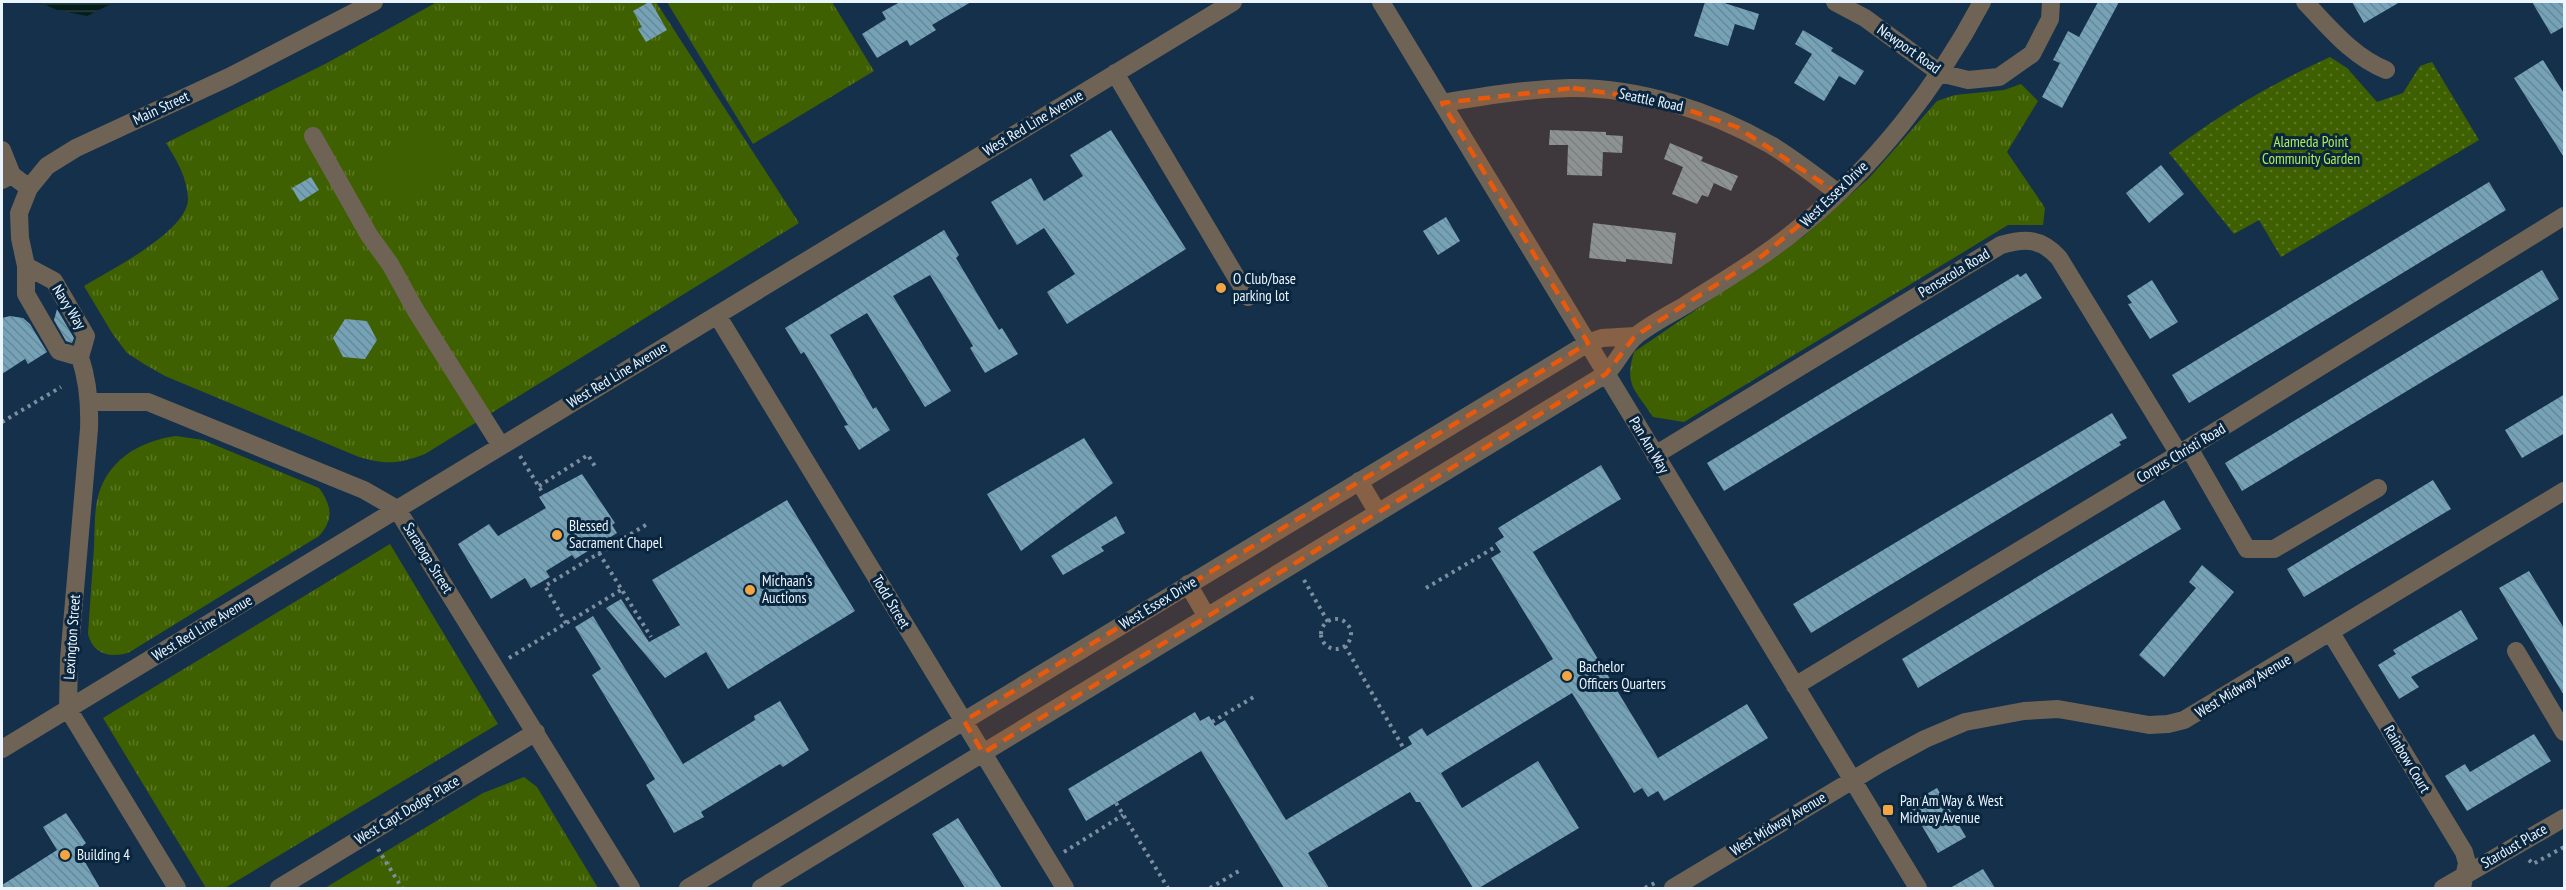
<svg xmlns="http://www.w3.org/2000/svg" width="2566" height="890" font-family="'PT Sans Narrow',sans-serif">
<style>
.grass{fill:url(#grass-tufts)}
.garden{fill:url(#garden-dots)}
.pitch{fill:#3f6000}
.water{fill:url(#water-rules)}
.building{fill:url(#building-back-hatch)}
.lines{fill:none;stroke-linecap:round;stroke-linejoin:round}
.path{stroke:#7c8fa1;stroke-width:4;stroke-dasharray:3 4.5;stroke-linecap:butt}
.minor{stroke:#6f6356;stroke-width:18}
.marked{fill:#e8590c;fill-opacity:0.2;stroke:#e8590c;stroke-width:4.5;stroke-dasharray:12 8;stroke-linejoin:round}
.poi-dot{fill:#f2a542;stroke:#0a263f;stroke-width:2}
.labels{text-anchor:middle;stroke-width:6;stroke-linejoin:round;paint-order:stroke}
.street-label{font-size:15px;fill:#ebf5ff;stroke:#0a263f}
.park-label{font-size:15px;fill:#aeec57;stroke:#0a263f}
.poi-label{font-size:15px;fill:#ebf5ff;stroke:#0a263f;text-anchor:start}
</style>
<defs>
<pattern id="grass-tufts" width="24" height="20" patternUnits="userSpaceOnUse" patternTransform="scale(1.5)"><rect width="24" height="20" fill="#3f6000"/><path d="M3 7l-1-3M5 7V3M7 7l1-3M15 17l-1-3M17 17v-4M19 17l1-3" fill="none" stroke="#5b7726"/></pattern>
<pattern id="garden-dots" width="8" height="8" patternUnits="userSpaceOnUse" patternTransform="scale(1.5)"><rect width="8" height="8" fill="#3f6000"/><path d="M2 2h.1M6 6h.1" fill="none" stroke="#5b7726" stroke-width="1.8" stroke-linecap="round"/></pattern>
<pattern id="water-rules" width="6" height="5" patternUnits="userSpaceOnUse" patternTransform="scale(1.5)"><rect width="6" height="5" fill="#041d1b"/><path d="M0 2.5h6" fill="none" stroke="#293e3d"/></pattern>
<pattern id="building-back-hatch" width="6" height="6" patternUnits="userSpaceOnUse" patternTransform="scale(1.5)"><rect width="6" height="6" fill="#75a2b7"/><path d="M-1 5l2 2M0 0l6 6M5-1l2 2" fill="none" stroke="#678897"/></pattern>
</defs>
<rect width="100%" height="100%" fill="#15304a"/>
<path class="grass" d="M437 2H656L799 223 425 454C398 464 387 465 359 457L165 376 144 364 127 353 112 333 84 286C109 271 188 231 188 199 187 177 177 161 166 143L327 63Z
M667 2H832L874 71 753 144Z
M2021 84 2038 101 2007 152 2045 208 2043 225H2008L1684 422 1653 417C1635 389 1624 386 1634 352L1804 236 1870 177 1937 101 1955 95 2004 90Z
M176 436 203 440 319 488C332 506 334 519 319 536L128 653C109 658 93 654 88 634 90 605 92 576 94 547 95 532 94 515 97 501 105 461 139 441 176 436Z
M390 544 498 724 225 888H206L103 718Z
M524 777 537 787 598 888H325L483 793Z"/>
<path class="garden" d="M2330 57 2347 68 2377 102 2403 93 2420 66 2432 62 2479 140 2281 257 2259 220 2234 234 2169 153C2219 114 2273 83 2330 57Z"/>
<path class="pitch" d="M675 2H713L720 12 691 29Z
M430 126 461 161 403 211 373 176Z"/>
<path class="water" d="M39 2H115L87 16 57 10Z"/>
<path class="building" d="M649 2H651L667 30 646 42 638 29 642 27 633 11Z
M900 2H971L932 25 936 30 910 46 907 40 877 58 862 34 886 19 882 12Z
M1705 2H1721L1759 14 1754 30 1735 24 1728 46 1694 36Z
M2098 2H2119L2062 108 2042 97 2060 63 2053 60 2068 31 2079 37Z
M2352 2H2400L2364 23Z
M2532 2H2565V26L2551 34Z
M1803 30 1833 48 1831 51 1864 71 1855 85 1839 76 1824 101 1794 83 1812 54 1795 44Z
M2543 60 2565 95V159L2514 78Z
M1111 130 1186 249 1067 324 1047 292 1075 274 1044 228 1017 245 991 202 1031 178 1044 201 1083 176 1070 155Z
M1550 130 1606 132V135L1623 136 1622 153 1603 152 1602 176 1567 175 1568 145H1549Z
M1670 143 1703 157 1701 161 1738 176 1731 191 1714 183 1708 197 1702 195 1697 204 1672 194 1683 167 1664 159Z
M2161 165 2184 194 2149 223 2126 193Z
M311 177 319 190 300 202 292 188Z
M2489 182 2506 210 2189 403 2172 375Z
M1446 217 1460 241 1438 255 1423 231Z
M1593 223 1676 233 1672 264 1626 259V262L1589 258Z
M944 230 959 255 956 258 999 330 1002 328 1018 354 985 373 970 348 973 346 930 275 893 296 951 391 925 407 867 313 830 335 873 409 876 407 890 430 859 450 844 426 848 425 804 352 801 354 785 328Z
M2542 270 2559 299 2242 491 2225 463Z
M2026 273 2042 298 1724 491 1707 463 2018 274 2020 277Z
M2152 280 2178 322 2150 339 2128 304 2132 303 2127 296Z
M57 309 74 338 72 343 66 341 54 320Z
M10 316 23 318 30 324 47 352 28 364 25 359 2 374V318Z
M345 319 367 321 377 340 365 359 343 357 333 338Z
M2565 394V433L2522 458 2505 430Z
M2112 413 2127 438 2119 442 2121 445 1811 633 1793 604Z
M1084 438 1113 483 1021 551 987 494Z
M1601 465 1621 499 1533 552 1658 758 1747 704 1768 738 1664 801 1658 791 1648 797 1642 788 1634 793 1572 693 1441 773 1462 808 1538 761 1579 828 1479 888H1473L1420 802H1416L1410 792 1308 853 1329 888H1284L1201 751 1086 821 1068 789 1195 712 1200 721 1209 716 1215 726 1225 720 1286 820 1412 744 1408 737 1422 728 1427 736 1553 659 1491 558 1501 552 1495 543 1504 537 1498 528Z
M582 474 615 523 612 525 617 533 575 559 572 555 546 571 550 577 531 588 525 578 491 599 458 544 489 524 498 536 546 508 539 497Z
M2433 480 2451 509 2304 597 2287 569Z
M787 500 855 611 728 689 706 652 665 678 606 608 621 599 649 642 680 625 652 580Z
M2164 500 2181 529 1918 688 1902 659Z
M1116 516 1125 533 1101 547 1104 551 1063 575 1051 556Z
M2202 565 2234 592 2164 677 2139 655 2196 588 2189 582Z
M2529 571 2565 630V697L2499 588Z
M2461 610 2478 639 2411 677 2419 687 2399 699 2378 665 2396 654 2393 650Z
M593 616 683 764 755 720 754 716 780 701 809 750 783 767 780 764 701 812 704 817 674 833 646 785 655 779 592 675 601 669 575 627Z
M2534 734 2551 761 2467 811 2445 776 2465 764 2470 772Z
M1937 788 1966 837 1938 853 1909 804Z
M66 813 86 843 78 850 100 888H2V885L57 850 43 827Z
M958 818 1002 888H965L932 834Z
M1983 869 1995 888H1950Z"/>
<g class="lines">
<path class="path" d="M2 422 61 387
M520 456 544 495
M539 486 588 455 596 468
M599 553 651 637
M1304 580 1328 622
M1426 588 1497 546
M1321 634a15 15 0 1 1 30 0a15 15 0 1 1-30 0Z
M566 623 545 586 649 523
M1345 646 1404 749
M509 658 621 590
M1212 722 1257 695
M1116 803 1168 888
M378 849 402 888
M1064 852 1123 815
M2529 860 2533 864 2564 847
M1210 888 1239 871
M1645 888 1655 883"/>
<path class="minor" d="M1381 2 1918 888
M1835 2 1865 18 1940 73 1968 80 1999 77 2032 54 2050 19 2051 2
M2305 2C2330 28 2352 56 2386 70
M1115 73 1248 297
M1442 103C1485 96 1527 89 1570 88 1639 87 1711 111 1771 145 1794 159 1816 176 1838 193
M313 136 369 235 390 264 416 311 501 446
M2 150 12 175
M2 180 12 175 29 188
M26 266 54 281 86 336 80 357
M717 315 1065 888
M80 357 59 351 26 294V266L20 238 19 213 29 188 47 166 76 148 229 77 374 2
M80 357C88 381 90 403 89 429L69 659 68 709 177 888
M90 402H148L364 490 397 509 631 888
M2189 448 2247 549H2274L2378 488
M1655 455 2001 245C2026 238 2041 238 2059 258L2179 454
M1359 481 1378 513
M1188 584 1207 617
M2331 633 2464 852 2467 863 2462 888
M2516 651 2564 732
M1795 686 2179 454 2564 216
M2 749 1233 2
M279 888 536 732
M688 888 1588 343 1602 338 1635 336
M761 888 1606 374C1618 362 1625 344 1637 335 1651 324 1668 315 1684 306 1723 281 1764 257 1800 227 1875 166 1937 87 1982 2
M1673 888 1881 763 1925 739 1965 722 2024 711 2058 709 2149 725 2168 724 2184 720 2564 491
M2443 888 2564 818"/>
</g>
<path class="marked" d="M1573 88 1663 101 1737 127 1838 193 1762 256 1635 336 1606 374 983 753 964 721 1588 343 1442 103Z"/>
<g class="poi-dot">
<circle cx="1221" cy="288" r="6"/>
<circle cx="557" cy="535" r="6"/>
<circle cx="750" cy="590" r="6"/>
<circle cx="1567" cy="676" r="6"/>
<rect x="1882" y="804" width="12" height="12" rx="3"/>
<circle cx="65" cy="855" r="6"/>
</g>
<g class="labels">
<g class="street-label">
<text transform="translate(1909 49) rotate(35)" y="5">Newport Road</text>
<text transform="translate(1651 100) rotate(12)" y="5">Seattle Road</text>
<text transform="translate(161 108) rotate(-25)" y="5">Main Street</text>
<text transform="translate(1033 123) rotate(-31)" y="5">West Red Line Avenue</text>
<text transform="translate(1834 194) rotate(-44)" y="5">West Essex Drive</text>
<text transform="translate(1954 273) rotate(-31)" y="5">Pensacola Road</text>
<text transform="translate(69 307) rotate(58)" y="5">Navy Way</text>
<text transform="translate(617 375) rotate(-31)" y="5">West Red Line Avenue</text>
<text transform="translate(1649 445) rotate(59)" y="5">Pan Am Way</text>
<text transform="translate(2181 453) rotate(-31)" y="5">Corpus Christi Road</text>
<text transform="translate(428 558) rotate(58)" y="5">Saratoga Street</text>
<text transform="translate(891 602) rotate(59)" y="5">Todd Street</text>
<text transform="translate(1158 603) rotate(-31)" y="5">West Essex Drive</text>
<text transform="translate(202 628) rotate(-31)" y="5">West Red Line Avenue</text>
<text transform="translate(72 637) rotate(-86)" y="5">Lexington Street</text>
<text transform="translate(2243 686) rotate(-31)" y="5">West Midway Avenue</text>
<text transform="translate(2407 759) rotate(59)" y="5">Rainbow Court</text>
<text transform="translate(407 810) rotate(-31)" y="5">West Capt Dodge Place</text>
<text transform="translate(1778 824) rotate(-31)" y="5">West Midway Avenue</text>
<text transform="translate(2514 846) rotate(-30)" y="5">Stardust Place</text>
</g>
<g class="park-label">
<text x="2311" y="147">Alameda Point<tspan x="2311" dy="17">Community Garden</tspan></text>
</g>
<g class="poi-label">
<text x="1233" y="284">O Club/base<tspan x="1233" dy="17">parking lot</tspan></text>
<text x="569" y="531">Blessed<tspan x="569" dy="17">Sacrament Chapel</tspan></text>
<text x="762" y="586">Michaan's<tspan x="762" dy="17">Auctions</tspan></text>
<text x="1579" y="672">Bachelor<tspan x="1579" dy="17">Officers Quarters</tspan></text>
<text x="1900" y="806">Pan Am Way &amp; West<tspan x="1900" dy="17">Midway Avenue</tspan></text>
<text x="77" y="860">Building 4</text>
</g>
</g>
<rect width="2566" height="890" fill="none" stroke="#ebf5ff" stroke-width="6"/>
</svg>
